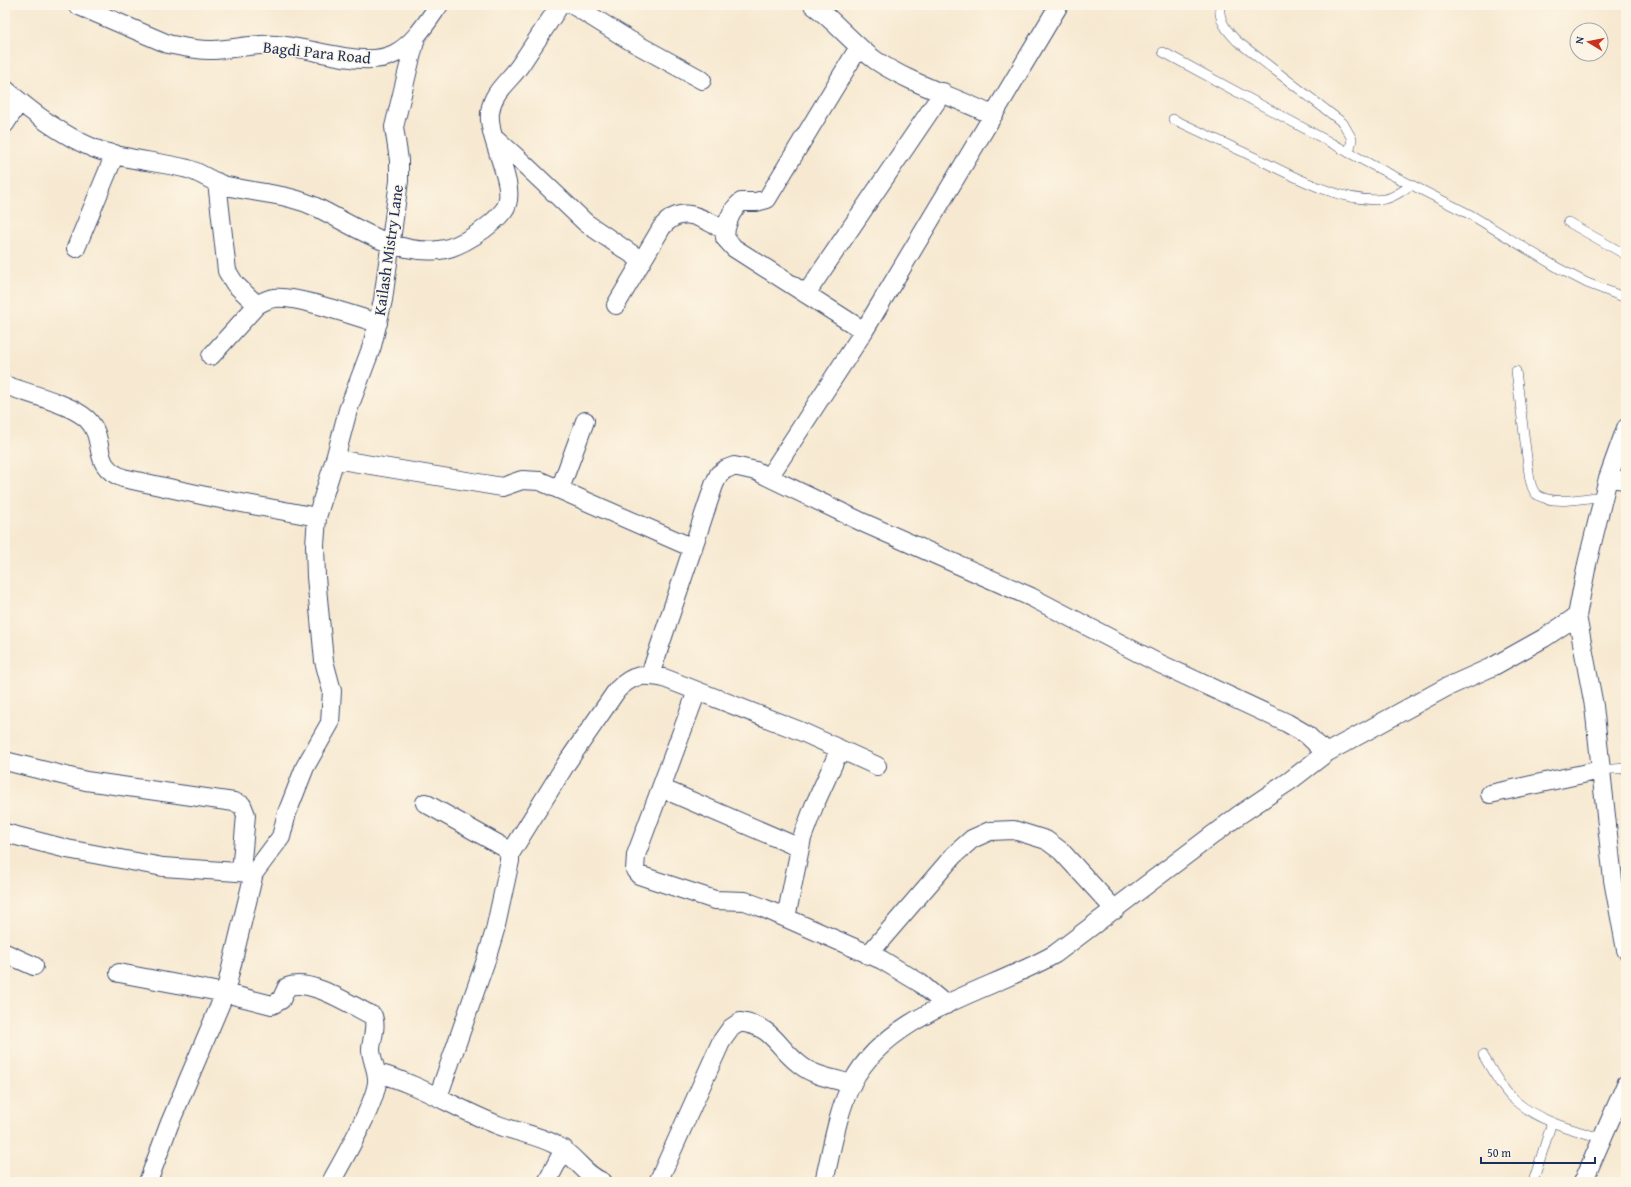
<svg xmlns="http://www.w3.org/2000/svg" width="1631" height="1187" font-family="'Gentium Book Plus',serif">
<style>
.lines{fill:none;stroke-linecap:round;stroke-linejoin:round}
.lane-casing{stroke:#3c4b6f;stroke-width:10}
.street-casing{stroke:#3c4b6f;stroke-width:20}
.lane{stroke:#fff;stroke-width:9}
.street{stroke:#fff;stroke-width:18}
.labels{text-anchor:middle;stroke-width:3;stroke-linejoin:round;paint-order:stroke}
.street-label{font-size:16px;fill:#1b2f5e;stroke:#fcf5e5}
</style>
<rect width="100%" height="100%" fill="#fcf5e5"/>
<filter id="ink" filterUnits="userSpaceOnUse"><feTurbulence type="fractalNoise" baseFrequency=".025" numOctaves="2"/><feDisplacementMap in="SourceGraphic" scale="8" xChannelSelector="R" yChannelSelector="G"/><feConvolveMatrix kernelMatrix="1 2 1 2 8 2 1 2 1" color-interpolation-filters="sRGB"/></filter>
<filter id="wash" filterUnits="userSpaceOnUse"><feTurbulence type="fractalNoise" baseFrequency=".012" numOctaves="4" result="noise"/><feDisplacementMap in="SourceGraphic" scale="16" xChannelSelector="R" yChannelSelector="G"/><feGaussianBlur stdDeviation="0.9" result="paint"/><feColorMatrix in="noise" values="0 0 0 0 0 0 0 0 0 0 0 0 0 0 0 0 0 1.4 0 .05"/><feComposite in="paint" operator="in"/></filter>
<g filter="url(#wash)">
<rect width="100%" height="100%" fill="#f7e9d1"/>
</g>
<g filter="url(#ink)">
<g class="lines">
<defs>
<path id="lane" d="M1220 5C1218 20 1227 31 1237 41L1343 123 1352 139 1349 153
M1163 52 1370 164 1471 215 1558 268 1587 283 1626 298
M1173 119C1201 132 1230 146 1258 159 1293 176 1345 205 1385 199 1395 197 1402 191 1411 185
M1568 222 1626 255
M1516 371 1529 474C1530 480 1531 489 1536 494 1551 506 1587 498 1604 496
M1601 770 1626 768
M1483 1055C1491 1069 1499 1084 1510 1096 1534 1120 1570 1129 1601 1138
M1533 1182 1552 1122"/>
<path id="street" d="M77 5 168 44C183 47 198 51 213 50 235 49 256 43 277 45 310 47 364 69 394 54 414 44 427 22 439 5
M573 5 629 40 702 80
M813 5C836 22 853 44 875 60 911 84 953 96 992 115
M859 47 767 199 756 202H741C731 210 725 225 725 238L734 248 864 331
M5 89C31 112 60 134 93 148 123 160 157 161 188 169 202 173 213 183 227 186 260 194 287 193 318 208 356 227 395 255 439 250 460 248 491 227 504 210 520 189 487 140 490 112 493 90 510 81 521 64 534 44 547 25 560 5
M5 124 19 102
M494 137 524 164 586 223 642 261
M217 182 227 271 235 284 257 305
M76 248 115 154
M806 294 943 92
M616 305 662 227C682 203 702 219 725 230
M211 356 257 305C262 302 267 299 274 298 296 295 354 316 378 323
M5 385C26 393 71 404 87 419 108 440 89 465 123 478L215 498 317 517
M1626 428 1608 478 1587 564 1577 616 1594 706 1613 880 1626 950
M335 459 502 487 522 480 540 481 693 548
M769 477 864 331 1059 5
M1608 478 1626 480
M560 489 585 421
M650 675 714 485 719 474 726 469 734 466 756 471 864 523 1031 597 1154 661 1287 723 1306 734 1326 753
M697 691 636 855 635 870 639 875 648 878 715 900 745 901 761 907 882 960 920 983 946 1005
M5 761 86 781 234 802 242 805 246 815 241 872
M661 788 800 848
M1490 794 1601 770
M425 803 505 848 510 854V861L495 930 486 960 438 1097
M5 833 67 849 163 867 252 873
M510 854 566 764 617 690C633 674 642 674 664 678L800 731 877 766
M786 918 802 838 814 806 840 749
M5 953 34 966
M868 955 954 855 972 839 990 831 1014 830 1046 840 1061 851 1115 910
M119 973 225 993 272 1005 281 1000 287 987C310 977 352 1006 373 1016 377 1027 372 1037 371 1049 371 1060 378 1070 377 1082 375 1105 343 1160 331 1182
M377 1073C420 1084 456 1109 498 1125 516 1132 538 1135 556 1145 575 1155 583 1174 603 1182
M148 1182 169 1125 225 993 254 873 281 837 287 813 305 767 330 723 332 691 324 661 316 577 315 545 317 517 335 459 348 410 372 346 383 300 399 181V160L394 127 416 37
M547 1182 564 1149
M658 1182 721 1042 731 1028 740 1022C774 1027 775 1045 799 1064 813 1076 834 1079 852 1084
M824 1182C831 1152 838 1110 852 1083 888 1012 991 991 1055 954L1239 815 1291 780 1326 753 1445 688 1494 666 1544 638 1577 616
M1583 1182 1626 1084"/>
</defs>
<use href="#lane" class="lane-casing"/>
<use href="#street" class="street-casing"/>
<use href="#lane" class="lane"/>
<use href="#street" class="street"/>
</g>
</g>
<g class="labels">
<g class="street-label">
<text transform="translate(317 52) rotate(6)" y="6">Bagdi Para Road</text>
<text transform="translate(388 250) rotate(-82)" y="6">Kailash Mistry Lane</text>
</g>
</g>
<rect width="1631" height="1187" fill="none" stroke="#fcf5e5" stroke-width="20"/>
<g transform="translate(1589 42) rotate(280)"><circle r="19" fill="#fcf5e5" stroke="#a2a6af"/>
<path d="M0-3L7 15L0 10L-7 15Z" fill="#c8321e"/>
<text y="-6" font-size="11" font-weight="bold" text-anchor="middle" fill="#1b2f5e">N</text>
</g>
<path d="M1481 1157v6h114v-6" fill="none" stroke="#1b2f5e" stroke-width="2"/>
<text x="1487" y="1157" font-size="12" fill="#1b2f5e" stroke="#fcf5e5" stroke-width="3" paint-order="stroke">50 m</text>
</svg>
